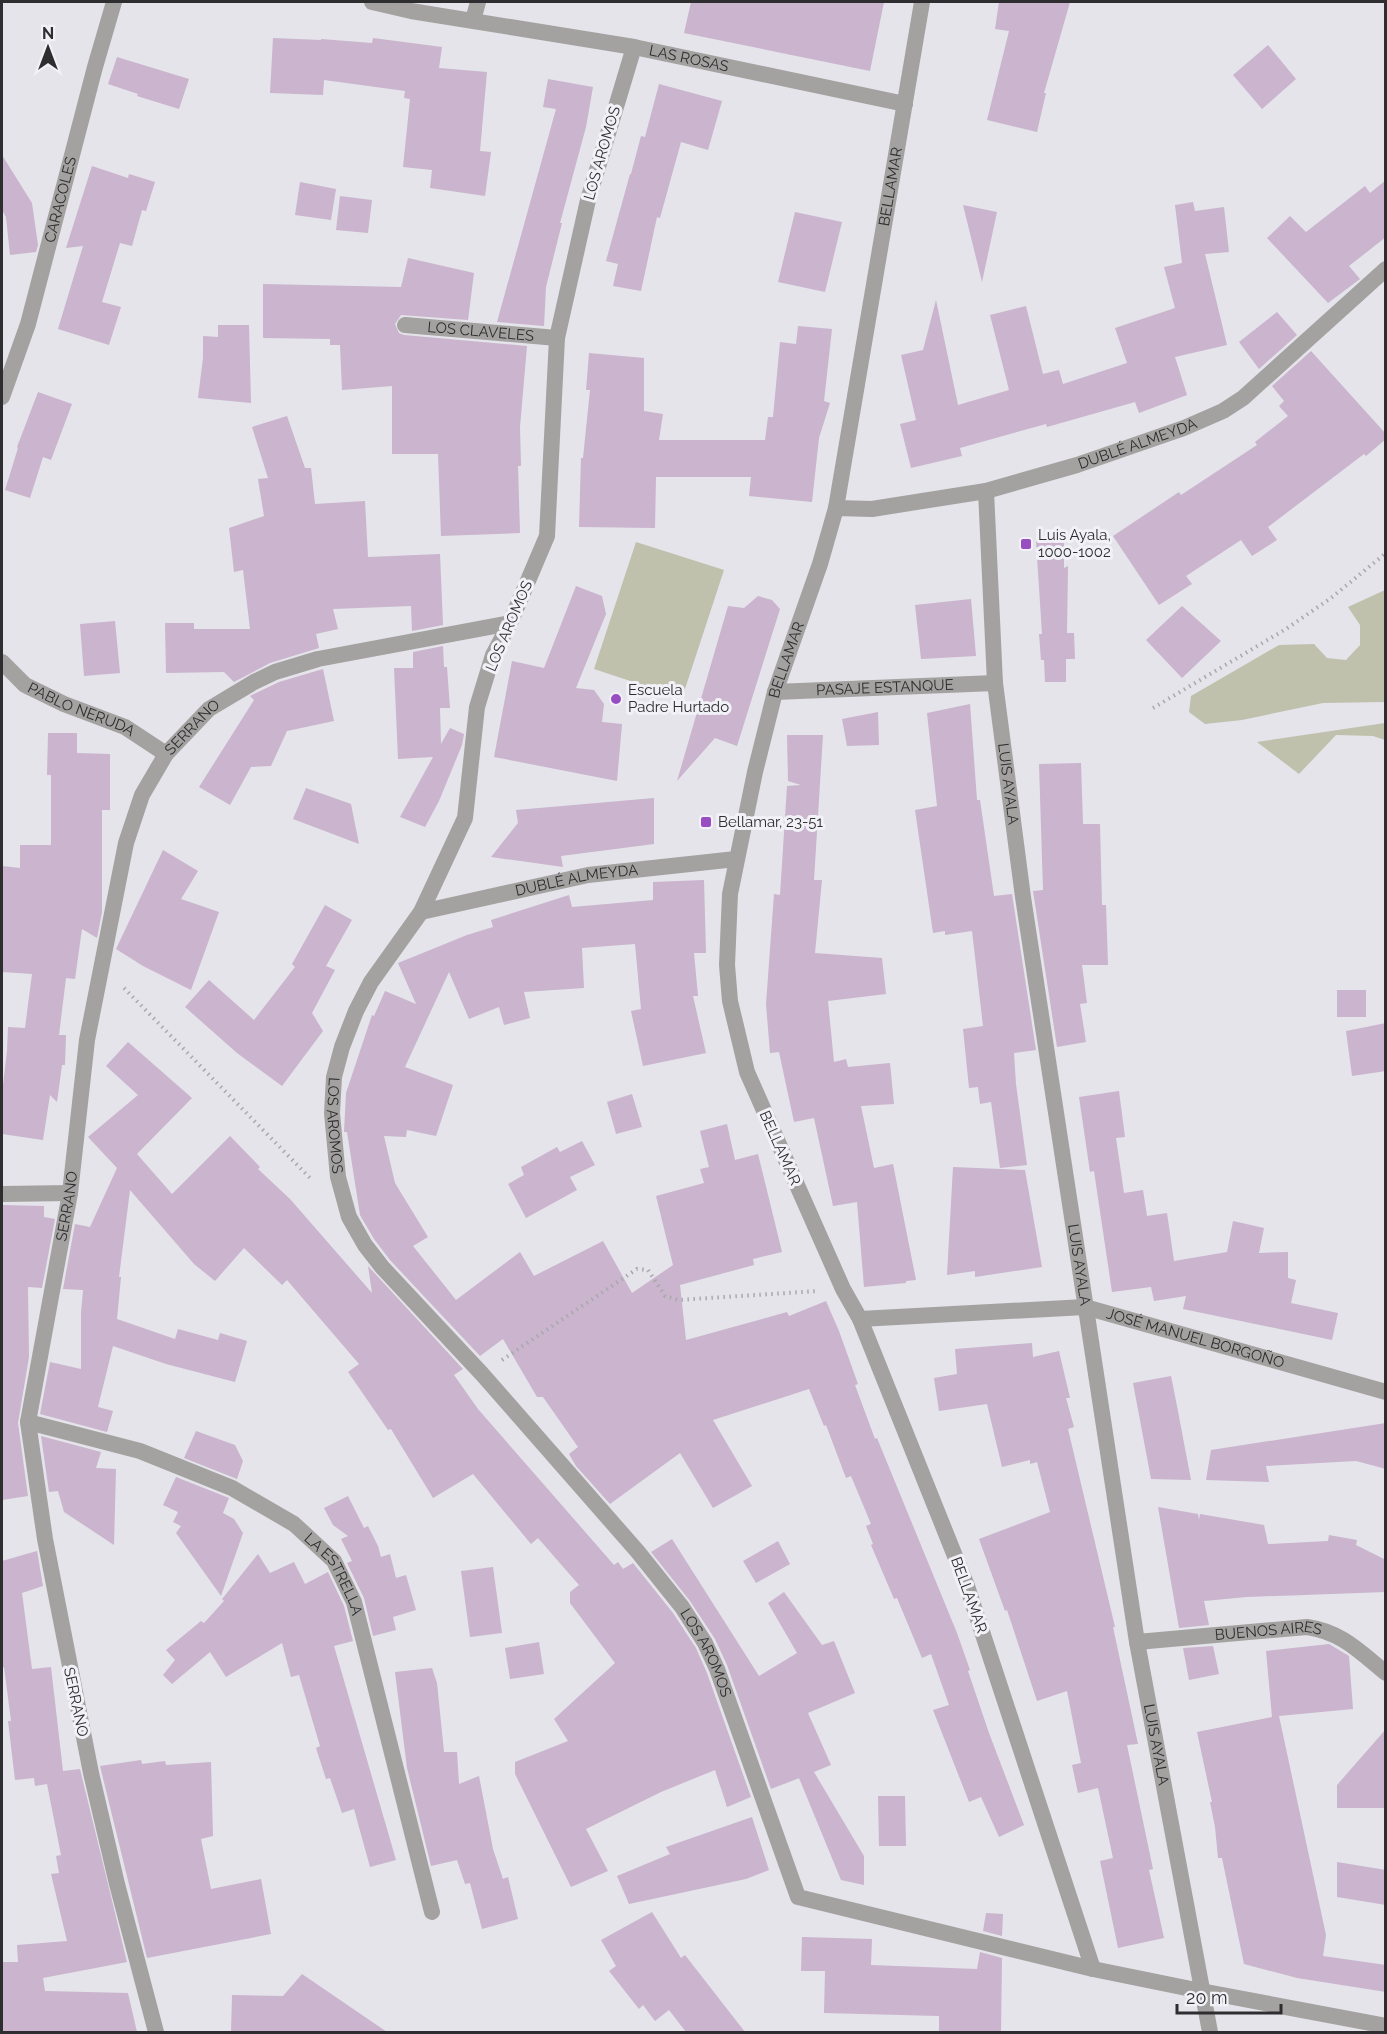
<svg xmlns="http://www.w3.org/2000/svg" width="1387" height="2034" font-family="Raleway,sans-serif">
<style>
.green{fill:#bfc1ad}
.building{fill:#cab4ce}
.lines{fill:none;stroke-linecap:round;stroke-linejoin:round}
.path{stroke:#a8a8ad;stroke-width:4;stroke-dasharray:1.5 4.5;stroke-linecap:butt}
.minor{stroke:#a4a2a0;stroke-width:16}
.tertiary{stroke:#a4a2a0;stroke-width:16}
.poi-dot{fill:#984ec1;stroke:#f1f1f7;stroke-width:2}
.labels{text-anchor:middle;stroke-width:6;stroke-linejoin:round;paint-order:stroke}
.street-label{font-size:15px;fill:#2e2e31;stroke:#f1f1f7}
.poi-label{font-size:15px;fill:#2e2e31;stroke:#f1f1f7;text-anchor:start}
</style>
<rect width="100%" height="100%" fill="#e4e4ea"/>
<path class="green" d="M636 542 724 570 682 698 594 669Z
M1385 590V702L1323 703 1242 720 1205 724 1189 712 1191 696 1279 645 1314 644 1327 658 1346 660 1360 645V625L1348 607Z
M1385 723V740L1373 736 1336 735 1299 774 1257 742Z"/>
<path class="building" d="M691 2H884L870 71 684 33Z
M999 2H1070L1044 93H1046L1037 132 987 120 1009 31 995 29Z
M273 38 321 40V39L372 43 373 38 442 47 439 68 487 72 480 151 491 152 485 196 430 188 432 170 403 167 410 99 404 98 405 91 324 80 323 95 270 93Z
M1268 45 1296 79 1262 109 1233 75Z
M117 57 189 79 179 109 137 96 138 94 108 84Z
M548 79 593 87 586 127 560 223H562L546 287 544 326 497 322 556 109 543 107Z
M659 84 722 101 708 150 681 142 660 218 657 217 641 291 613 286 618 264 606 261 630 174H631L641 136 645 137Z
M2 155 32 203 38 245 36 252 10 255 6 217 2 210Z
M92 166 128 178 129 174 155 182 146 211 142 210 132 246 120 243 102 302 121 307 109 345 58 329 83 246 66 248Z
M1386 180V237L1349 266 1360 279 1328 303 1267 238 1290 216 1306 232 1365 186 1370 193Z
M300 182 336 189 331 220 295 215Z
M340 196 372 200 368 233 336 230Z
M1193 202 1195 211 1224 207 1229 252 1205 254 1227 345 1175 357 1187 395 1139 413 1135 402 1047 427 1046 424 960 448 962 456 911 468 900 424 916 420 901 355 923 350 936 300 958 405 1009 390 990 315 1026 306 1043 374 1059 370 1063 384 1127 363 1115 328 1175 308 1164 267 1182 263 1175 205Z
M963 205 997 212 982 282Z
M795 212 842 222 825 292 778 282Z
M408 258 474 273 468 320 401 315 395 324 399 333 404 335 527 346 520 427 521 466H518L520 533 441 536 438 454H392V386L342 390 340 345H330V339L263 338V284L401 287Z
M1277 312 1297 335 1259 369 1239 342Z
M218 325H249L251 403 198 398 203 358V336L218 337Z
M798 326 832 329 824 401 830 403 819 438 812 502 749 496 751 477H656L655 528 579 527 581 458H583L590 390H586L589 353 644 358V411L663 414 659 440H765L768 417H773L780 342 796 344Z
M1311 351 1386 434V439L1366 456 1364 454 1268 527 1277 540 1252 556 1241 540 1186 576 1192 584 1159 605 1113 536 1179 492 1181 495 1257 445 1255 442 1288 416 1279 406 1284 401 1272 386Z
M38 392 72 404 51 460 43 457 30 498 5 490 18 448 17 447Z
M287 416 305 468H311L315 504 365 501 368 557 440 554 443 625 412 631 411 606 333 609 338 629 316 634 319 648 270 663 234 682 224 672 166 673 165 623H194V629H250L243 570 234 572 229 528 264 516 258 479 268 478 252 427Z
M1036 541H1064V568L1068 566 1067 633H1074L1075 659H1066V682H1045L1044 660H1041L1039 634H1042Z
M576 586 602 596 606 614 576 688 594 690 604 704 602 722 622 724 617 781 494 757 512 661 544 668Z
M758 596 772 600 780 609 737 746 715 738 677 781 728 606 744 608Z
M971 599 976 656 921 659 915 605Z
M1182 606 1221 641 1182 678 1146 640Z
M115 621 120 673 84 676 80 624Z
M443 646 444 667H447L450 708H440L441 744 450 728 464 734 462 745 439 801 425 827 400 817 433 757 398 759 394 668H413V652Z
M323 669 334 721 287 731 271 766 251 767 230 805 199 787 254 700 250 696 279 682Z
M970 704 977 800H980L994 896 1012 894 1036 1050 1014 1053 1016 1084 1027 1165 1000 1168 991 1102 980 1104 978 1087 969 1088 963 1029 983 1026 972 931 945 935V931L933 933 915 810 937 806 927 713Z
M878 712 879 745 847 746 842 719Z
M48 733H77V753L110 754V810H102V912L97 938 82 929 75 979 66 978 59 1035H66L65 1065H62L57 1102 50 1095 43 1140 2 1134V1094L7 1051 8 1027 25 1028 32 974 2 972V866L20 868V845H51V775H47Z
M787 735H823L814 880H822L815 953 882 958 886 994 828 1001 834 1062 846 1059 848 1067 890 1063 894 1104 861 1106 874 1168 893 1164 916 1280 906 1281V1283L864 1287 857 1202 833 1206 814 1118 794 1122 779 1052 770 1053 766 1004 774 894 780 895 787 786 801 785 788 781Z
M1081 763 1083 824H1100L1102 905H1106L1108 965H1082L1087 1003 1080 1004 1086 1042 1057 1047 1033 891 1043 890 1039 764Z
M306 788 351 804 359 844 293 819Z
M654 798V844L561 856 563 867 491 857 518 823 516 810Z
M163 850 198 871 181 899 219 912 191 990 143 966 116 949Z
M704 880 706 953H694L698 996H693L706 1053 643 1066 631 1011 641 1009 635 944 582 948 584 988 524 992 530 1018 504 1025 499 1007 469 1019 449 972 405 1067 453 1085 436 1136 407 1130 406 1137 384 1136 395 1183 428 1237 413 1246 456 1300 520 1252 534 1276 603 1241 632 1293 673 1265 656 1196 704 1183 700 1169 709 1167 700 1131 727 1124 735 1160 758 1154 782 1252 753 1259 754 1265 680 1285 686 1340 787 1312 789 1316 826 1301 839 1331 858 1384 855 1385 875 1439 877 1438 957 1633 970 1670 968 1671 989 1733 1024 1825 999 1837 981 1797 969 1802 933 1710 949 1705 931 1654 922 1658 897 1598 894 1599 871 1545 873 1544 866 1526 871 1524 851 1476 846 1478 826 1425 824 1426 809 1389 713 1420 752 1486 713 1508 680 1453 610 1504 576 1466 569 1454 578 1447 543 1397H537L503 1339 480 1356 390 1260 374 1239 360 1215 347 1132H344L346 1093 372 1015 374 1016 385 991 416 1004 398 963 467 935 493 927 491 920 569 895 572 907 653 900V882Z
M325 905 352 920 326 966 335 970 312 1013 323 1031 282 1086 237 1053 185 1007 209 980 254 1020 295 967 292 964Z
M1337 990H1366V1017H1337Z
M1386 1023V1071L1352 1076 1346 1031Z
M128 1042 192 1098 137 1154 172 1194 230 1136 260 1167 258 1169 290 1199 372 1293 368 1266 463 1369 454 1375 478 1409 614 1565 618 1562 623 1569 633 1563 673 1613 696 1648 707 1673 751 1797 727 1807 715 1770 661 1792 586 1829 608 1871 571 1887 515 1774V1762L568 1741 554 1719 615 1663 570 1603V1592L579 1585 538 1538 531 1544 473 1474 433 1498 391 1429 388 1430 348 1372 359 1364 287 1280 282 1285 244 1248 215 1281 194 1264 130 1190 119 1277H121L117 1319 175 1339 178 1329 218 1340 220 1333 247 1341 235 1382 166 1364 113 1346 98 1407 113 1411 107 1432 40 1414 50 1362 81 1369V1313L83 1290 63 1289 75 1224 90 1227 117 1168 88 1137 138 1095 106 1066Z
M1119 1091 1125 1137 1116 1138 1124 1193 1143 1190 1147 1216 1167 1213 1174 1261 1227 1252 1233 1221 1264 1228 1259 1253 1288 1252V1278L1296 1280 1291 1303 1338 1313 1332 1340 1183 1309 1186 1296 1154 1301 1151 1287 1112 1292 1094 1171 1090 1172 1079 1097Z
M632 1094 642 1127 616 1134 607 1102Z
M582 1141 595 1165 570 1177 577 1190 526 1218 508 1184 524 1175 521 1167 557 1147 560 1152Z
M953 1167 1025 1170 1042 1267 975 1277V1271L947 1275Z
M2 1205 44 1206V1217L55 1219 42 1288 28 1287 29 1357 18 1423 28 1496 2 1500Z
M1032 1343 1033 1357 1059 1351 1070 1398H1066L1074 1427 1068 1429 1115 1627H1113L1138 1744 1127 1745 1153 1869 1149 1870 1164 1938 1118 1948 1100 1861 1113 1858 1098 1788 1078 1793 1072 1765 1081 1763 1067 1691 1037 1701 1007 1610 1005 1611 979 1539 1050 1512 1037 1462 1030 1464V1460L1002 1467 987 1404 939 1411 934 1378 957 1374 955 1349Z
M1171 1376 1177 1406 1191 1480 1151 1479 1133 1383Z
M1386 1423V1469L1356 1461 1266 1466 1269 1482 1206 1480 1211 1450Z
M196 1431 235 1445 243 1461 237 1479 184 1458Z
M41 1436 101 1452 96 1468 116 1469 114 1545 64 1512 58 1491 49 1492Z
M176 1477 229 1498 223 1513 234 1519 243 1533 221 1596 176 1533 181 1526 173 1522 178 1512 163 1505Z
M348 1496 364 1528 368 1526 378 1546 381 1557 390 1554 396 1578 406 1575 416 1610 393 1617 396 1630 373 1636 364 1598 347 1563 352 1561 341 1539 348 1536 333 1525 324 1508Z
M1158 1507 1198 1514 1199 1520 1200 1514 1264 1525 1268 1544 1328 1541 1329 1535 1357 1540 1356 1545 1386 1560V1592L1247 1597 1204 1601 1209 1625 1179 1628Z
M672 1539 759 1676 797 1653 768 1603 784 1592 822 1645 834 1641 855 1693 808 1713 831 1765 814 1772 864 1856V1885L841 1880 799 1778 802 1777 771 1789 727 1665 715 1639 690 1601 651 1552Z
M778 1541 790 1564 756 1583 743 1561Z
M37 1551 43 1586 22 1593 32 1669 51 1667 63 1771 80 1769 127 1962 43 1978 45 1991 128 1993 137 2032H2V1962H18L17 1945 67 1941 51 1874 59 1873 56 1856 61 1855 47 1784 35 1786 34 1778 15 1780 8 1721H11L4 1667 2 1668V1561Z
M258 1554 270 1573 294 1562 305 1584 328 1572 344 1606 353 1641 334 1646 396 1860 370 1867 354 1809 342 1813 330 1778 326 1779 316 1748 320 1746 299 1675 291 1677 282 1643 226 1677 210 1652 172 1684 163 1675 175 1660 166 1650 201 1621 204 1623 224 1601 222 1599Z
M493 1567 502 1633 470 1637 461 1571Z
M539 1642 544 1674 510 1679 505 1648Z
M1329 1644 1349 1656 1353 1709 1279 1716 1326 1935 1323 1956 1386 1965V1992L1297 1978 1244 1964 1222 1858H1218L1215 1827 1210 1802H1212L1197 1732 1272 1717 1266 1651Z
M1213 1646 1219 1674 1189 1680 1183 1648Z
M432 1668 437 1683 444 1752H457L459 1784 479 1776 493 1849 503 1879 508 1877 518 1919 482 1929 470 1883 465 1884 457 1860 431 1866 407 1768 395 1672Z
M1386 1729V1808H1337V1785Z
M141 1760 142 1764 165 1761 166 1765 211 1762 213 1836 201 1839 211 1889 261 1879 271 1934 147 1958 100 1766Z
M878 1796H905L906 1846H879Z
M752 1817 769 1870 746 1879 629 1904 617 1876 670 1854 666 1847Z
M1337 1862 1386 1870V1905L1337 1897Z
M652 1912 681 1958 685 1955 745 2032H686L669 2010 655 2021 643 2005 639 2009 609 1971 616 1966 601 1940Z
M986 1913 1003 1914 1002 1936 983 1931Z
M802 1937 872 1939 871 1965 977 1969 980 1952 1002 1958 1001 2032H939V2016L824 2013 825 1971H801Z
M302 1974 387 2032H231L232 1995 283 1996Z"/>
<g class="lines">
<path class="path" d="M1153 708 1286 629 1331 598 1386 553
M124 988 312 1180
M502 1360 637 1269 648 1270 665 1296 678 1300 818 1291"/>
<g class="minor">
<path id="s1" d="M372 2 411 11 634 47 905 104"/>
<path d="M473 20 478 2"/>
<path id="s2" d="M634 47 588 200 557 338 547 536 510 623 493 655 477 707 465 818 421 912 371 982 356 1011 342 1047 334 1077 332 1113 338 1177 349 1217 365 1245 382 1267 482 1374 638 1552 682 1607 705 1643 717 1669 798 1897 1093 1969"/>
<path id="s3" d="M405 325 557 338"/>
<path id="s4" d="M2 397 28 324 95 67 114 2"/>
<path id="s5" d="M836 508 922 2"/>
<path id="s6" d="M2 662 25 685 64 704 125 727 166 754"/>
<path id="s7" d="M775 692 995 683"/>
<path id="s8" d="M421 912 588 875 736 859"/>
<path d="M2 1194 70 1193"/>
<path id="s9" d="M860 1319 1085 1307 1386 1392"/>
<path id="s10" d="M28 1422 140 1451 232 1488 294 1524 334 1561 354 1602 432 1912"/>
<path id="s11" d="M1137 1642 1307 1627C1342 1632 1360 1652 1386 1673"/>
<path d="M1201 1991 1386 2026"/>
<path id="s12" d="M156 2032 117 1884 91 1773 45 1539 28 1422 70 1193 87 1040 126 843 142 795 166 754 209 709 254 682 275 672 318 659 510 623"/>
</g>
<g class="tertiary">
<path id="s13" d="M986 491 995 683 1023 897 1137 1642 1210 2032"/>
<path id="s14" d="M1201 1991 1093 1969 967 1586 860 1319 843 1289 747 1072 730 1001 727 965 730 894 755 772 775 692 820 564 836 508 872 509 986 491 1077 465 1184 428 1223 411 1243 398 1386 269"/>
</g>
</g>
<g class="poi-dot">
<rect x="1020" y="538" width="12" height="12" rx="3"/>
<circle cx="616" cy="699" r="6"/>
<rect x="700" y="816" width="12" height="12" rx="3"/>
</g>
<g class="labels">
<g class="street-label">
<text dy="5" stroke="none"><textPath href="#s1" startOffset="322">LAS ROSAS</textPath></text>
<text transform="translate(602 153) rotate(-74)" y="5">LOS AROMOS</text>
<text dy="5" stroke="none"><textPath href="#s5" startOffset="326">BELLAMAR</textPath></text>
<text dy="5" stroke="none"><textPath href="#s4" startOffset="206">CARACOLES</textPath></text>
<text dy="5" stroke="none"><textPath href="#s3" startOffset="76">LOS CLAVELES</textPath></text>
<text dy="5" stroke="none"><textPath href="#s14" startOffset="1964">DUBLÉ ALMEYDA</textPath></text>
<text transform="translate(509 626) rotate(-67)" y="5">LOS AROMOS</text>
<text dy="5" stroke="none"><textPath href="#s14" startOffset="1494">BELLAMAR</textPath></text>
<text dy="5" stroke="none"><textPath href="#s7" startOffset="110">PASAJE ESTANQUE</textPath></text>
<text dy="5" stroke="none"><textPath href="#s6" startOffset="94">PABLO NERUDA</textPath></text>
<text dy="5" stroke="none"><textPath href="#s12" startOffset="1347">SERRANO</textPath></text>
<text dy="5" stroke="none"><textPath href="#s13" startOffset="294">LUIS AYALA</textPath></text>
<text dy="5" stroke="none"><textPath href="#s8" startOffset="159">DUBLÉ ALMEYDA</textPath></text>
<text dy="5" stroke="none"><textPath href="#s2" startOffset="1137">LOS AROMOS</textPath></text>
<text transform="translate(780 1148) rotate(66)" y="5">BELLAMAR</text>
<text dy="5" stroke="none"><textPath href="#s12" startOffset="843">SERRANO</textPath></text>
<text dy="5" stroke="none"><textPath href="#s13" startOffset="780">LUIS AYALA</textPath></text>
<text dy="5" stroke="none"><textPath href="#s9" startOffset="340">JOSÉ MANUEL BORGOÑO</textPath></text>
<text dy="5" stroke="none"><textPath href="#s10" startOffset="352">LA ESTRELLA</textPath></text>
<text transform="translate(969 1595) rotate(70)" y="5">BELLAMAR</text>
<text dy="5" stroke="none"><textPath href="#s11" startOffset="132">BUENOS AIRES</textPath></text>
<text dy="5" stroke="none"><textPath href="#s2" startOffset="1796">LOS AROMOS</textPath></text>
<text transform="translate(76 1702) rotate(78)" y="5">SERRANO</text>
<text dy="5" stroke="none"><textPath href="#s13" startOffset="1266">LUIS AYALA</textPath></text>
</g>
<g class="poi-label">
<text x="1038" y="540">Luis Ayala,<tspan x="1038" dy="17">1000-1002</tspan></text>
<text x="628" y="695">Escuela<tspan x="628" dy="17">Padre Hurtado</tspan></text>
<text x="718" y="827">Bellamar, 23-51</text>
</g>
</g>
<rect width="1387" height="2034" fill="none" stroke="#2e2e31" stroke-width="6"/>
<g transform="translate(48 48)" stroke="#f1f1f7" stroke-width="4.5" paint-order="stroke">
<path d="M0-4.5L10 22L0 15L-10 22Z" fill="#2e2e31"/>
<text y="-9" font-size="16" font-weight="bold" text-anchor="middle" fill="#2e2e31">N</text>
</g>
<path d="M1177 2004v9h104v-9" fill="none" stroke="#2e2e31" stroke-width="3"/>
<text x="1186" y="2004" font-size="18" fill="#2e2e31" stroke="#f1f1f7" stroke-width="4.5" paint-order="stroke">20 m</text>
</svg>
